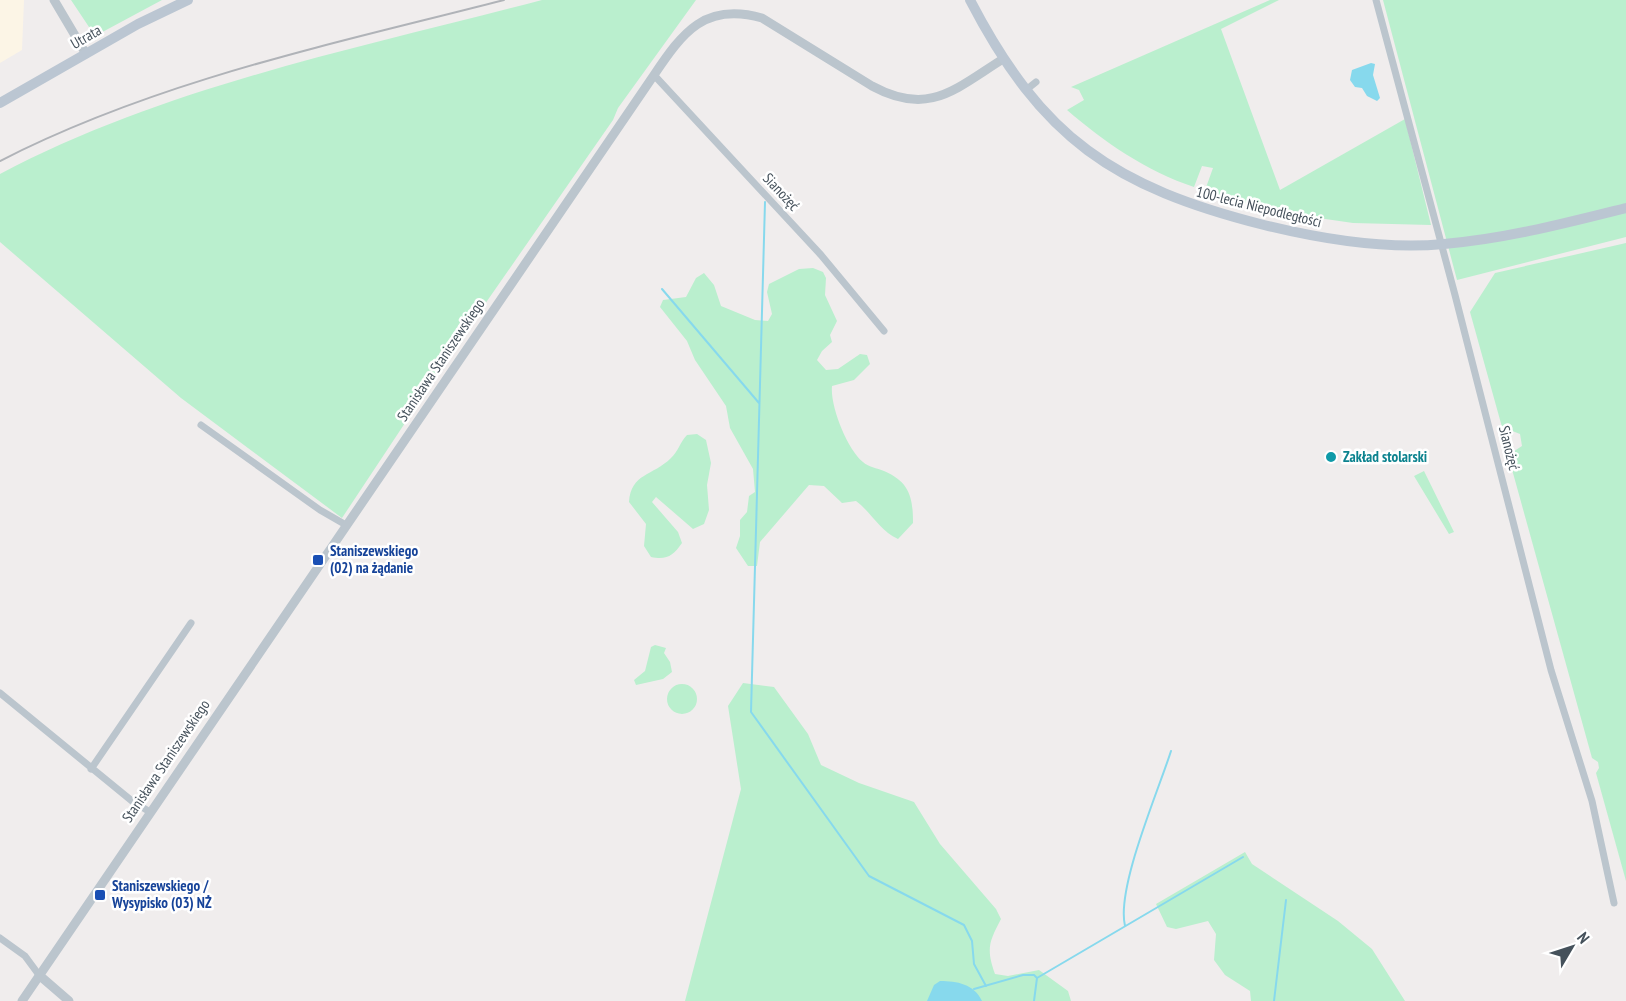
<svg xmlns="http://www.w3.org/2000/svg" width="1626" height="1001" font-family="'PT Sans Narrow',sans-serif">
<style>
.commercial{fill:#fcf5e6}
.green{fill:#baefce}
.water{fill:#87d9ed}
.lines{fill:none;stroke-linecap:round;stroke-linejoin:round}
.stream{stroke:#87d9ed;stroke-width:2}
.minor{stroke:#bbc5cd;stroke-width:7}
.tertiary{stroke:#bbc5cd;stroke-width:9}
.secondary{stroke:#bbc6d2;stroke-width:10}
.rail{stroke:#b0b3b8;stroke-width:2}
.culture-dot{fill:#0f9aa8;stroke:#fff;stroke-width:2}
.transit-dot{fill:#1a4fb4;stroke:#fff;stroke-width:2}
.labels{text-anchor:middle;stroke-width:5;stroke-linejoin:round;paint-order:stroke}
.street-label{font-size:15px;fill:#45515b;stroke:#fff}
.culture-label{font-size:15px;font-weight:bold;fill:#0d838f;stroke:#fff;text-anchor:start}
.transit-label{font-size:15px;font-weight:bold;fill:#164399;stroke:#fff;text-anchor:start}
</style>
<rect width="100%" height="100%" fill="#f0eded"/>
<path class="commercial" d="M0 0H24L22 50 0 63Z"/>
<path class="green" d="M71 0H162L95 36Z
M542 0H696L618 108 613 120 462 337 342 518 181 398 0 242V174C169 85 357 49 542 0Z
M1270 0H1279L1221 29 1280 190 1405 119 1431 225 1353 223 1291 214 1204 193 1213 168 1202 166 1194 187C1146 171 1104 142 1067 110L1084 100 1079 90 1071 87Z
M1383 0H1626V237L1457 280Z
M1626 243V881L1596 773 1599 768 1598 762 1592 758 1508 455 1522 446 1520 434 1502 427 1470 312 1495 273Z
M813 268 823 272 826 278 825 295 837 321 830 335 832 342 822 351 817 360 826 370 838 369 860 354 867 355 870 364 854 380 832 386C830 406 847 449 863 462 868 467 877 468 884 471 910 482 913 498 913 523L898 539C880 531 872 513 856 501L842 503 824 486 809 485 760 542 757 566H748L736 548 740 536V520L747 512 749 496 755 492 753 469 730 428 726 406 695 360 687 341 660 307 663 300 686 297 696 278 704 273 714 285 721 306 755 320 768 321 772 314 767 292 769 284 799 269Z
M697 434 706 440 711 463 707 485 709 510 704 524 693 529 656 497 652 502 678 532 682 543C673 556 667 560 651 557L644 546 646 524 629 502C631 473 653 476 671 458 678 452 680 442 687 435Z
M1424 471 1454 532 1449 534 1414 476Z
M655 645 666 648 664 653 670 662 672 672 663 679 636 685 634 680 645 671 651 647Z
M743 683 774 687 808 734 821 765 859 783 914 802 940 844 996 909 1001 919C989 942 986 949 995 974L1008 976 1039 970 1068 991 1071 1001H685L741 789 728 706Z
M667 699a15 15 0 1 1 30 0a15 15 0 1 1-30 0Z
M1245 852 1252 864 1338 921 1372 949 1405 1001H1251L1250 991 1225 975 1214 960 1216 934 1208 921 1176 929 1167 927 1156 904Z"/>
<path class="water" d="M1371 63 1375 64 1373 75 1380 98 1377 101 1367 96 1362 88 1355 87 1350 80 1352 70Z
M940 981C957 981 974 984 982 1001H927L934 985Z"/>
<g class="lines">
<path class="stream" d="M765 202 751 712 869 876 964 925 972 941 974 964 986 986
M662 289 759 403
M1125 926C1116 888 1158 792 1171 751
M1037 978 1243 857
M974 989 1023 975H1034L1037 978 1034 1001
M1274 1001 1286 900"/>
<path class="minor" d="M1376 0 1455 295 1551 670 1592 801 1614 903
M654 75 821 255 884 331
M1026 90 1036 82
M201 425 320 510 346 525
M0 693 132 801 150 812
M91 769 191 623
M0 938 25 956 39 975"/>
<path class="tertiary" d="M54 0 86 54
M39 975 69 1001
M22 1001 654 75C683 32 705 2 762 18L872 86C929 117 955 89 1003 59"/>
<path class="secondary" d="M970 0C1042 139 1114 187 1264 225 1321 239 1384 250 1444 244 1505 239 1566 223 1626 208
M0 103 138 24 188 0"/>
<path class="rail" d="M0 161C158 80 333 44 504 0"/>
</g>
<circle class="culture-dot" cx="1331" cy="457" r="6"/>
<g class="transit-dot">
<rect x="312" y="554" width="12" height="12" rx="3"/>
<rect x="94" y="889" width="12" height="12" rx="3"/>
</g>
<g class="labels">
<g class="street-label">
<text transform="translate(86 37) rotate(-30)" y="5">Utrata</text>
<text transform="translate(781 192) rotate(47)" y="5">Sianożęć</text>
<text transform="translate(1259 207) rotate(14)" y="5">100-lecia Niepodległości</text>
<text transform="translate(441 360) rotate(-56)" y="5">Stanisława Staniszewskiego</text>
<text transform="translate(1509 448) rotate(76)" y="5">Sianożęć</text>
<text transform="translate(166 761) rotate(-56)" y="5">Stanisława Staniszewskiego</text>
</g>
<g class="culture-label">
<text x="1343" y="462">Zakład stolarski</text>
</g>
<g class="transit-label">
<text x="330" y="556">Staniszewskiego<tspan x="330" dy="17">(02) na żądanie</tspan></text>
<text x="112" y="891">Staniszewskiego /<tspan x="112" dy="17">Wysypisko (03) NŻ</tspan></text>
</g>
</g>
<g transform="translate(1572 947) rotate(51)" stroke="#ffffff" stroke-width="4.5" paint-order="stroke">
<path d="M0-4.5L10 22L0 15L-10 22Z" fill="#45515b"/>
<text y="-9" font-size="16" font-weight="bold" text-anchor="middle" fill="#45515b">N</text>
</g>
</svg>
